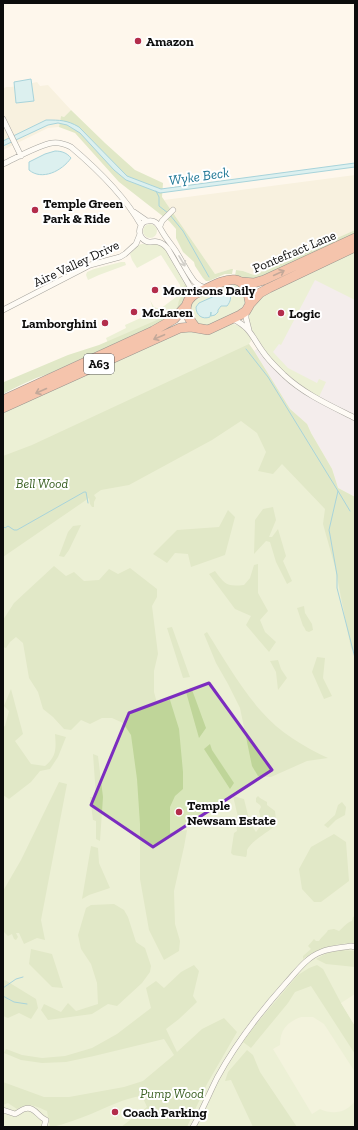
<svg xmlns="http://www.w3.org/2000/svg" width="358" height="1130" font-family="'Zilla Slab',serif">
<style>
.industrial{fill:#e8e1eb}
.farmland{fill:#f2e9ce}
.green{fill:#d8e6b9}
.forest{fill:#bfd599}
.pitch{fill:#e7edca}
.water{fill:#b4e6f2;stroke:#40a7c4}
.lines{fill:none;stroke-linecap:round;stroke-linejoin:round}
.stream{stroke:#40a7c4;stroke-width:1}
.street-casing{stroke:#3f3f3f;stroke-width:6}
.highway-casing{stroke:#1d1d1d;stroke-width:10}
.street{stroke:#fff;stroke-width:5}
.highway{stroke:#eb855d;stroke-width:9}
.oneway{stroke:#9e9e9e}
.oneway2{stroke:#7c4834}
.marked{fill:none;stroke:#7b2cbf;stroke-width:3;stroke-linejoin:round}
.poi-dot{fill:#b32d4b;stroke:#fff;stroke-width:1.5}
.labels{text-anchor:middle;stroke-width:4;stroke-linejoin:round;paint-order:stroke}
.shield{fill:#fff;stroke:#555;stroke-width:1}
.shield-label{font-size:12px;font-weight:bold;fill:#0c0c0c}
.poi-label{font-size:13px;font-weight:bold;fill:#0c0c0c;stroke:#fff;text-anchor:start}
.street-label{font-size:13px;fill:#0c0c0c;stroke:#fff}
.park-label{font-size:13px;font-style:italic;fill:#395f21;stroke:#fff}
.water-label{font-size:14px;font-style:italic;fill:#1e7695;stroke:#fff}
</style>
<rect width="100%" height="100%" fill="#fef7ec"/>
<path class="industrial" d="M355 259V497L338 488 332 469 311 433 307 424 290 409 254 351 270 340 263 306Z"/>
<path class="farmland" d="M37 82 40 86 48 85 71 110 64 117 61 116 59 127 48 128 3 150V89L6 87H11Z
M355 175V230L254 275 243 271 231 269 215 274 164 200Z"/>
<path class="green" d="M143 231a7 7 0 1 1 14 0a7 7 0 1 1-14 0Z
M142 244H160L165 248 188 287V291H190L179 311 109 346 106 338 126 328 125 325 154 312 150 300 154 307 160 309 180 294 181 291 180 285 161 255 137 268 132 260 130 254 138 245Z
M355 247V300L315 280 281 345 279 344 273 352 288 368 317 383 319 379 326 382 318 399 275 366 248 325V308L254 299Z
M121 262H125L126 265 99 275 88 280 86 275 87 272 94 269Z
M228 284C233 287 233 284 238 285 243 286 244 297 246 301 241 314 221 319 209 325H206L197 323 190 313 191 304 195 299Z
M231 324C241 323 246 332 252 339L249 344 254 351 290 409 307 424 311 433 332 469 338 488 355 497V1127H3V411L176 333 189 331 200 334H207Z"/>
<path class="forest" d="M71 110 105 143 135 170 163 183 162 197 215 274 231 269H233L232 274H225L209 281H206L203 278 195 266 194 262 183 252 176 238V229L169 221 119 182 75 133 59 127 61 116 64 117Z
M355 230V236L296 263 251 280 235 276 236 270 243 271 254 275Z
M184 285H187V291L177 312 153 326 48 374C32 379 18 386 3 394V380L4 382 68 355 99 345 173 313 177 309 179 300 185 291Z
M249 344 254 351 290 409 307 424 311 433 332 469 338 488 355 497V653L351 648 335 567 323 524 325 509 282 464 273 474 258 471 266 452 257 433 241 421 212 440 129 485 101 490 94 495 96 498 94 502V507H92L90 504 89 498 3 557V456L32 445Z
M273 507 276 520 269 537H272L278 529 286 556 283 561 292 581 287 584 276 562 270 542 266 541 254 554 255 520 263 509Z
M228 510 235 517 225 555 191 567 188 554 175 553 167 563 153 554 177 530 219 527Z
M81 525 69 550 64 557 59 556 68 532 73 526Z
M258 564V593L268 611 260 620 265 632 276 642 269 652 246 625 251 616 235 609 209 574 215 571C225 584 226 587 244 585L250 578 254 565Z
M54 566 66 576 74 572 84 581 99 580 109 569 118 574 130 568 157 589V597L152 606 158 654 154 671V692L157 703 170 700 179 729 183 772V789L175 796 170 807V833L187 830 184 847 174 891 175 924 180 941 179 951 164 960 149 930 140 879V824L137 779 131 735 123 723 112 718H102L90 724 81 720 71 730 64 729 53 717 43 709 38 692 29 678 23 643 16 637 10 642 6 648 3 647V620L14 603Z
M304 606 305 613 312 624 313 630 309 632 306 631 304 627 303 626 297 608Z
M172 627 190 677 183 678 167 628Z
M207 632C224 659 240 687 261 711 279 732 304 747 328 758L307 761 271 777 258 776 252 766 240 708 228 684 216 663 204 634Z
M317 657 325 658 323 678 332 696 324 699 312 672Z
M278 660 281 669 287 678 278 690 276 672 270 661Z
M191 687 206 728 199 738 186 692Z
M11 689 23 734 15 741 31 764 45 766C57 756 56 748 55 734L66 737 58 757 50 769 40 771 31 782 9 799 3 795V727L5 726 9 711 4 706Z
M210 744 212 750 234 783 230 789 204 749Z
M93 754 98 756 103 797 100 841 96 839V821L93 820 90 797H96Z
M59 782 67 784 41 920 45 940 37 938 24 944 19 933H16L18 937 16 940 14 939 12 934 8 936 3 931V891L21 860Z
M233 796 244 799 250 823 256 832 262 824 259 811 261 807 260 805 256 802V798L258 796 260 798 267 802V805L275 811 276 819 275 826C268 832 250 842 247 850 247 853 247 855 246 857L233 855 231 853 234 833 237 831 236 823 238 817Z
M342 802 346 807 345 815 336 820 328 828 324 825 335 815 338 805Z
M334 834 346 842 349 881 321 902H314L302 889 299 869 311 847Z
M91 846 98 848 99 863 110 888 89 895 82 899Z
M114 904 124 910 128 917 136 942 145 948 151 966 150 972 142 983 117 1006 108 1004 92 1014 48 1020 41 1010 44 1004 61 1012 68 1003 76 1011 98 1004 97 983 91 964 81 949 78 935 86 908 91 905Z
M355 916V943C335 943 319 948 303 959V956L311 949 308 946 314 939 316 941H319C322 936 326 934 328 930L334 929 339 931C344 927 346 923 352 921L353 917Z
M31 949 52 954 63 988 52 987 29 964Z
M342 950 355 951V967L326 964 316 959 327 953Z
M194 965 199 971 193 996 197 1002 179 1019 166 1029 177 1052 202 1029 224 1018 237 1032 207 1084 187 1127H121L147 1107 142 1096C124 1098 108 1107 91 1114 78 1119 65 1124 52 1127H50L47 1111C35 1106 29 1102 17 1109L8 1103 3 1105V1082L44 1097H69L124 1087 143 1081 174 1055 164 1039 94 1056 66 1062 42 1063 21 1060 4 1053 6 1049 22 1055 42 1058 65 1056 92 1048 117 1034 151 1008 146 988 156 981 164 988 181 972Z
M317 965 323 969 341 1003 355 1026V1054L311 986 295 992 288 1003 251 1048 243 1042 257 1023 298 975 309 968Z
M5 980 36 999 38 1008 31 1019 19 1013 8 1018 3 1016V981Z
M247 1050 253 1055 260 1072 297 1127H253L231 1080 225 1081 228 1072Z"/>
<path class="pitch" d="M355 994V1026L341 1003Z
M301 1017H313L324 1024 355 1072V1101C346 1113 333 1115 320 1109L312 1114 273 1049 280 1045C280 1030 287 1022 301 1017Z"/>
<path class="water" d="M31 79 34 101 16 103 14 82Z
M46 120C60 120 67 120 79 127L127 176 161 189 355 163V167L160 193 126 180 114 170 80 133 67 125 58 123 48 125 3 146V141Z
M55 151C62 151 67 153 71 158 62 171 42 181 29 170V162L45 154Z
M230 292C231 298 231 301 227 306H221L218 310V312L215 315 211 316V312L210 317C202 320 196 315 196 307L199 303 219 294 222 295 226 293Z"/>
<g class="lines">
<path class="stream" d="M156 191 159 197V206L168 213
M170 215 183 231 209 277
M246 349 268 377 338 491 329 530 330 535 337 575V588L355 658
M338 491 350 511
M3 526 5 528 8 526 14 530H17L84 492H86L88 503
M3 988 16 979 23 977
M3 996 14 1002 27 1004"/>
<defs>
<path id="street" d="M3 119 21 156
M3 164C16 158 39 145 52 143 58 142 65 144 71 147 97 169 124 195 141 225
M134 212 147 221
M160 226 162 221 173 210
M191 298V288L189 285 168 249C165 245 163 243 158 242 155 241 153 242 149 242 142 241 137 233 141 226 142 223 145 221 148 221 157 219 159 227 163 233 167 240 173 246 177 253 182 261 189 276 195 282 198 285 202 287 206 288
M3 310 90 265 120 257 125 254 136 244 140 234
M246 311V318L249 330
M233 319C251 328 252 337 263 352 269 361 277 368 284 375 304 394 331 406 355 418
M3 1110 15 1114C18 1113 21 1110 24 1109 34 1105 38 1117 46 1120L44 1127
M193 1127C202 1111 209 1094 217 1078 236 1043 261 1011 287 982 297 971 307 957 321 952 330 948 341 948 351 946L355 947"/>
<path id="highway" d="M242 282 254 283 264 280 355 238
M196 328C187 317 180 304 195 294 219 284 245 263 250 304
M3 400 153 331 174 319 186 306
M3 408 180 328 191 327 208 330 240 315 246 311 250 304 260 293 269 288 355 247"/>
</defs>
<use href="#street" class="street-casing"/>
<use href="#highway" class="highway-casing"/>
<use href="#street" class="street"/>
<use href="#highway" class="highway"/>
</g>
<defs><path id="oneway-shaft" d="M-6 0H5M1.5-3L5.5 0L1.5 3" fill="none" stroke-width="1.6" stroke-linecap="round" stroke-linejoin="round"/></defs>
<use class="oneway" href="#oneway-shaft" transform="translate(182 261) rotate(59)"/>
<g class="oneway2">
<use href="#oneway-shaft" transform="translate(279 273) rotate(-25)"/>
<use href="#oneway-shaft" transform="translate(159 337) rotate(157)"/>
<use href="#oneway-shaft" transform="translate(41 391) rotate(156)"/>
</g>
<path d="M0 0H358V1130H0ZM209 683 272 770 153 847 91 805 129 713Z" fill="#fef7ec" fill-opacity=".55" fill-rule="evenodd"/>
<path class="marked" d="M209 683 272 770 153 847 91 805 129 713Z"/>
<g class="poi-dot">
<circle cx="138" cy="41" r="4"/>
<circle cx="35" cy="210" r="4"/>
<circle cx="155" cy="290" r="4"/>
<circle cx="134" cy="312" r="4"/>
<circle cx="281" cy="313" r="4"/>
<circle cx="105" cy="323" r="4"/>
<circle cx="179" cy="812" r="4"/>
<circle cx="115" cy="1112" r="4"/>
</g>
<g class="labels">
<rect class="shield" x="84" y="354" width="30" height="20" rx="3"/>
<g class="shield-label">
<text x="99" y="368">A63</text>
</g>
<g class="poi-label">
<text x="146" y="46">Amazon</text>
<text x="43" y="208">Temple Green<tspan x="43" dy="15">Park &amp; Ride</tspan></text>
<text x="163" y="295">Morrisons Daily</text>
<text x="142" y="317">McLaren</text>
<text x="289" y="318">Logic</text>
<text x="97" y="328" text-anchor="end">Lamborghini</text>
<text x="187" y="810">Temple<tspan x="187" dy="15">Newsam Estate</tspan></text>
<text x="123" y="1117">Coach Parking</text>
</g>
<g class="street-label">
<text transform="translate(294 251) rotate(-23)" y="5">Pontefract Lane</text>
<text transform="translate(76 263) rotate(-25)" y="5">Aire Valley Drive</text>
</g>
<g class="park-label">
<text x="42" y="488">Bell Wood</text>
<text x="172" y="1098">Pump Wood</text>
</g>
<g class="water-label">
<text transform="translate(199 176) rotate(-8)" y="5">Wyke Beck</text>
</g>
</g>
<rect width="358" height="1130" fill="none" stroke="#0c0c0c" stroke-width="8"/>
</svg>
